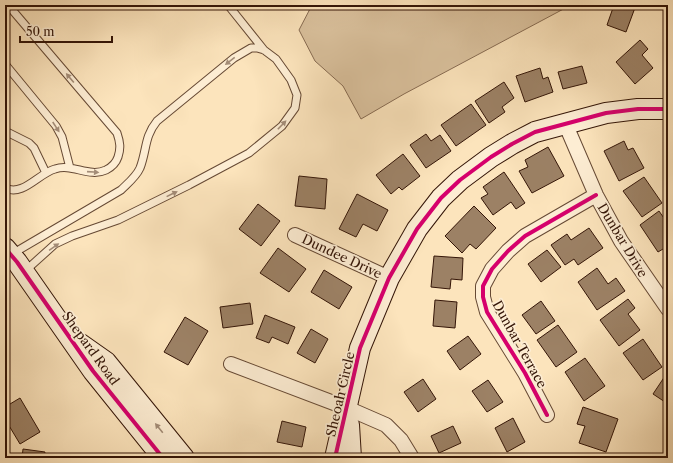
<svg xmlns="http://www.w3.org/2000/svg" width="673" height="463" font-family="'Libre Caslon Text',serif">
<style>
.green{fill:#dac19d;stroke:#876b52}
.building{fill:#9c8165;stroke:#341507}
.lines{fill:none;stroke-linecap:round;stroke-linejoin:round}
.lane-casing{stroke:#664934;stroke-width:9}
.street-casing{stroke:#664934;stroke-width:16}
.secondary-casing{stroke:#341507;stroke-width:22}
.lane{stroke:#fdedd3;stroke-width:7}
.street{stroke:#fdedd3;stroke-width:14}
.secondary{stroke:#fdedd3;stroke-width:20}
.cycleway-casing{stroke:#fdedd3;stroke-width:6}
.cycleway{stroke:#d6006c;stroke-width:4}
.oneway{fill:#a38c77}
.labels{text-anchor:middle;stroke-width:3.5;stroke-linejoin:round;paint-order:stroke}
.street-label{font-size:13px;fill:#341507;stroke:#fdedd3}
</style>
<rect width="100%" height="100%" fill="#fce4bc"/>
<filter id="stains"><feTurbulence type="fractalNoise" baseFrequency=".005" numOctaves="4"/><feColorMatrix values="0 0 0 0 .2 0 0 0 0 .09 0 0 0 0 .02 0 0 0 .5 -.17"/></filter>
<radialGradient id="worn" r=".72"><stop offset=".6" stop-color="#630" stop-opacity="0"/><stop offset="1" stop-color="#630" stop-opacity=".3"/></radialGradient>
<path class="green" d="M312 5H571L404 94 361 119 343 86 315 61 299 30Z"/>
<path class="building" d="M614 5H636L626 32 607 25Z
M640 40 648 49 642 55 653 68 635 84 616 62Z
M582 66 587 83 563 89 558 72Z
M540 68 543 79 548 77 553 92 525 102 516 76Z
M504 82 514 98 502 107 505 112 489 123 475 101Z
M471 104 486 125 456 146 441 125Z
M426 134 431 141 440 135 451 151 426 168 410 145Z
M624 141 628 150 633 148 644 168 619 181 604 151Z
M548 147 564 176 532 193 519 171 528 167 525 160Z
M403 154 420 176 402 190 399 187 391 194 376 175Z
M504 172 525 203 516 209 511 202 493 215 481 198 488 194 483 187Z
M299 176 327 179 325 209 295 206Z
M644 177 662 203 642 217 623 191Z
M357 194 388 210 377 231 363 224 356 237 339 229Z
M258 204 280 221 261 246 239 229Z
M474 206 496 228 476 249 470 244 462 253 445 236Z
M659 211 668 224V246L658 252 640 225Z
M589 228 603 248 578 265 574 259 565 265 551 245 567 234 571 240Z
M278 248 306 269 289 292 260 273Z
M547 250 561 267 541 282 528 264Z
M434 256 463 258 462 280 451 279 450 289 431 287Z
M597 268 608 284 616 278 625 291 597 310 578 282Z
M324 270 352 287 339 309 311 292Z
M628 299 635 308 628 314 640 330 619 346 600 320Z
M435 300 457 302 455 328 433 326Z
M541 301 555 321 536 334 522 315Z
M250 303 253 324 223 328 220 307Z
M265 315 295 327 288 344 272 337 269 343 256 338Z
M185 317 208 331 188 365 164 352Z
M558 325 577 352 556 367 537 340Z
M311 329 328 339 315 363 297 353Z
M468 336 481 354 460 370 447 351Z
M643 339 662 367 643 380 623 353Z
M585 358 605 386 584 401 565 372Z
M667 373H668V404L653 394Z
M423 379 436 399 418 412 404 392Z
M488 380 503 402 487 412 472 391Z
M20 398 40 432 20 444 5 419V407Z
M583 407 618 419 606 452 579 443 585 426 577 424Z
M513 418 525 442 507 452 495 428Z
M282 421 306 427 302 447 277 442Z
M453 426 461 443 439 453 431 436Z
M23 449 45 452 44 458H22Z
M529 456 560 458H529Z"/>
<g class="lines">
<defs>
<path id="lane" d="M228 5 264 50
M5 64 56 126 62 137 70 168
M5 131 29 143 34 148 46 173
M5 188C23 197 39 173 55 169 72 163 89 178 106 170 112 167 116 163 118 157 121 148 120 142 117 133L8 5
M12 254 121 190C128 183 136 177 140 168 147 150 144 137 157 121L234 58 251 48H257L264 50 276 59 291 80 297 95 295 108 282 126 249 153 189 185 118 220 72 236 55 244 24 272"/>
<path id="street" d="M565 123 596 195 621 241 668 309
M295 235 389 278
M231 364 347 408 386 425 401 440 412 458
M547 415 525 373 487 312 483 297V286L492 269 508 251 525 236 596 195"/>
<path id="secondary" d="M5 248 17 262 93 371 163 458
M79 343 106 362 184 458
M349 425 351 458
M335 458 360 348 389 278 417 229 441 198 460 180 491 157 512 144 535 132 606 113 638 109H668"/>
</defs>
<use href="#lane" class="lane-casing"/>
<use href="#street" class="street-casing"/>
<use href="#secondary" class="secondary-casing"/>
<use href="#lane" class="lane"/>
<use href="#street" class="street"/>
<use href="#secondary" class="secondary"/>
<defs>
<path id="cycleway" d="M5 248 17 262 93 371 163 458
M547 415 525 373 487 312 483 297V286L492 269 508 251 525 236 596 195
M335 458 360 348 389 278 417 229 441 198 460 180 491 157 512 144 535 132 606 113 638 109H668"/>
</defs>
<use href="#cycleway" class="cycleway-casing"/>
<use href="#cycleway" class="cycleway"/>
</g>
<defs><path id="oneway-solid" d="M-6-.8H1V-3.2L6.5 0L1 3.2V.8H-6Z"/></defs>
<g class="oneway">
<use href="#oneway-solid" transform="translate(230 61) rotate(142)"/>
<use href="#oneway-solid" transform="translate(70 78) rotate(-130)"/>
<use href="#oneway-solid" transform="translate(282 125) rotate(-46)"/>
<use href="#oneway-solid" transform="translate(56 127) rotate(57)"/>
<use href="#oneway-solid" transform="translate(93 172) rotate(4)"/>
<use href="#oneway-solid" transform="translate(172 194) rotate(-26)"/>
<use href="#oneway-solid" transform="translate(54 247) rotate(-35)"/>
<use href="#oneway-solid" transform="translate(159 428) rotate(-129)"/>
</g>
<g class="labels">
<g class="street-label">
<text transform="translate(623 240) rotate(59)" y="5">Dunbar Drive</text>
<text transform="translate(342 256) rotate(25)" y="5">Dundee Drive</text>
<text transform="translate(520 344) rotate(61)" y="5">Dunbar Terrace</text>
<text transform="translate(91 348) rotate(54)" y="5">Shepard Road</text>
<text transform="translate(340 394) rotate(-77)" y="5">Sheoah Circle</text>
</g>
</g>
<rect width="673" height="463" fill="none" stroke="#fce4bc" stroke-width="20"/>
<rect x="6" y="6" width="661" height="451" fill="none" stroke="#341507" stroke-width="2"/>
<rect x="10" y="10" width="653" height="443" fill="none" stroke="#341507"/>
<path d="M20 36v6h92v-6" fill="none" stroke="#341507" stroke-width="2"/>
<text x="26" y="36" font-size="12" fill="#341507" stroke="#fdedd3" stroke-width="3" paint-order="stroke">50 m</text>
<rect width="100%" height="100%" filter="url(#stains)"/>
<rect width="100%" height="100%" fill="url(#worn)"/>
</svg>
